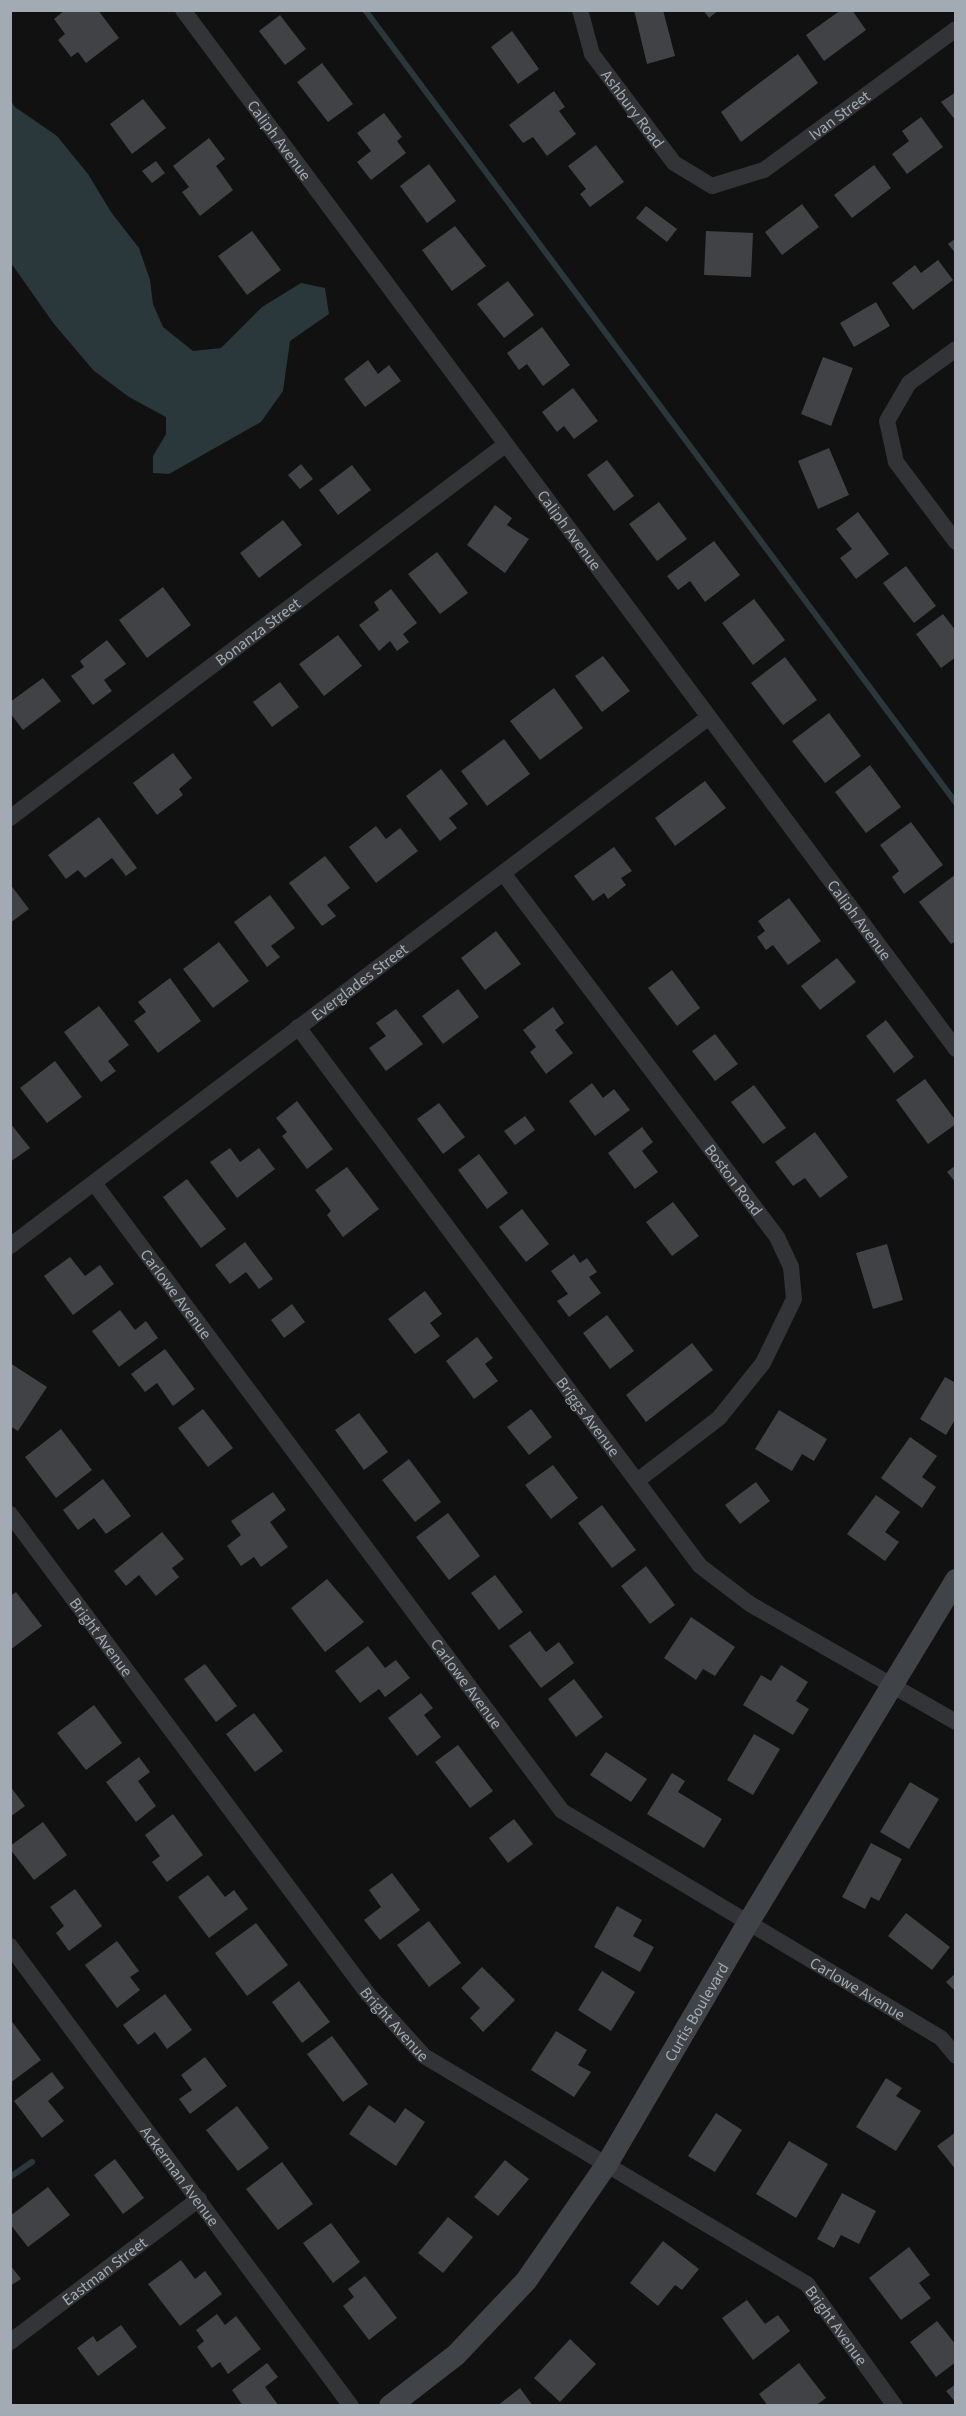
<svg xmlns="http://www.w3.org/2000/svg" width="966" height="2416" font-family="'Source Sans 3',sans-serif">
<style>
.water{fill:#2a373b}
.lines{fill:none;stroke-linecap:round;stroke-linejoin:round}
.stream{stroke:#2a373b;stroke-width:6}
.building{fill:#404245}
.street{stroke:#323437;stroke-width:16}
.secondary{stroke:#404347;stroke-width:22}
.labels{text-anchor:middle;stroke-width:5;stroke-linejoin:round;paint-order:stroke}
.street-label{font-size:16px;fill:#a2abb3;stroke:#0c0c0d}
</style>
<rect width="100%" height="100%" fill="#111112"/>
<path class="water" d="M10 100 15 107 57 136 88 174 111 212 139 248 150 280 153 304 163 327 193 351 221 348 262 307 301 283 325 288 329 314 290 341 283 391 261 422 169 474 153 473V456L166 434V417L129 397 94 371 54 324 11 263Z"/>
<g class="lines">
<path class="stream" d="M365 10 956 803
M10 2177 32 2162"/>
</g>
<path class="building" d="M65 10H98L119 38 86 63 78 52 71 57 58 40 65 34 54 19Z
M634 10H663L675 56 647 64Z
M703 10H719L709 18Z
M841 10H852L866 30 824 61 806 35Z
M280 15 306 49 285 65 259 31Z
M512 31 539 69 518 84 491 47Z
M798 54 818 83 741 142 721 112Z
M322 63 353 104 328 122 297 82Z
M554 91 565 107 559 111 576 134 547 156 533 137 523 143 509 125Z
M956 92V121L941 102Z
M143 99 166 128 132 154 110 124Z
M384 113 402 137 397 141 406 153 371 180 357 162 371 151 357 133Z
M921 117 943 147 907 174 892 154 909 141 902 131Z
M209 138 225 159 216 166 233 190 200 216 182 192 189 187 173 166Z
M596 145 624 182 590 207 580 194 586 189 568 166Z
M156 161 165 173 152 183 142 171Z
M429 164 456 201 427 223 400 186Z
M874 165 891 188 852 218 834 195Z
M802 204 819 227 782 255 765 232Z
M646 206 677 229 667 242 636 218Z
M455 226 486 266 452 291 422 250Z
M252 231 281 270 247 295 218 256Z
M706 231 753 233 751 277 704 275Z
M956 238V254L948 244Z
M938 260 953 280 913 310 892 283 915 265 921 273Z
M508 281 534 315 504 338 477 304Z
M876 302 890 326 854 347 840 323Z
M542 327 570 365 543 386 527 364 519 370 507 353Z
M823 357 853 368 831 426 801 414Z
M368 360 378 374 389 365 401 381 365 407 344 379Z
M573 388 598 421 574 439 564 426 557 432 542 412Z
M829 448 849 495 818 509 798 461Z
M607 460 634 496 614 511 587 475Z
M301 464 313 479 300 489 288 475Z
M352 465 371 490 338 515 319 490Z
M659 502 687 539 657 561 629 524Z
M495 505 512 518 507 525 529 539 505 573 467 545Z
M858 512 889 554 856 579 840 558 852 549 836 529Z
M283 520 302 545 259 578 240 553Z
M714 541 740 575 705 602 690 581 678 590 667 576Z
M437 552 468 593 440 614 408 574Z
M906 566 936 606 914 623 883 583Z
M163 587 191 625 147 658 119 620Z
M391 589 417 623 403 634 409 642 397 651 390 641 379 651 359 625 379 610 374 602Z
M754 599 785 640 753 665 722 623Z
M943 614 956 631V657L941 668 916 634Z
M338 635 362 666 324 696 299 664Z
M107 640 126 664 104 680 112 691 93 705 71 676 84 667 80 661Z
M603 656 630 691 602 712 575 676Z
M785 657 817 700 783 725 751 683Z
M43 678 61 701 23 730 10 713V702Z
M280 682 299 707 272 727 253 702Z
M554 688 583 728 540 760 510 721Z
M829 713 861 756 825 783 792 741Z
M504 739 530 774 487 806 461 771Z
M173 753 192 778 179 789 183 795 157 815 133 783Z
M870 765 901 807 866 833 835 792Z
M441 769 468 804 449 818 457 828 440 841 406 796Z
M705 781 726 808 675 846 655 818Z
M99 817 137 868 126 876 112 858 85 878 78 870 66 879 48 855Z
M911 822 943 865 904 894 892 877 899 871 880 845Z
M376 826 386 839 400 828 418 851 376 883 349 847Z
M614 847 632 871 621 878 626 885 608 899 604 893 593 901 574 876Z
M325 856 350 888 327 905 336 916 322 926 289 883Z
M956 874V941L951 944 919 902Z
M10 884 29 909 10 923Z
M270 895 295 928 271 946 280 957 267 967 234 922Z
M789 898 821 941 788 965 773 945 766 950 757 937 765 931 758 921Z
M496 931 521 964 485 990 461 958Z
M219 942 249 981 213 1008 183 969Z
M837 958 856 982 820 1010 801 986Z
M672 970 700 1008 677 1026 648 988Z
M170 978 201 1021 158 1053 134 1021 146 1012 138 1002Z
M458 989 479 1017 443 1044 422 1016Z
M99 1006 129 1045 108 1061 116 1071 101 1082 64 1032Z
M553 1007 564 1023 555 1030 573 1053 546 1074 530 1052 536 1047 523 1030Z
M396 1009 423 1044 386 1071 369 1048 386 1036 376 1023Z
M886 1020 914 1057 894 1073 866 1036Z
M715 1034 738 1064 715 1081 692 1051Z
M55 1061 82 1097 47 1123 20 1088Z
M925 1079 956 1121V1124L928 1144 896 1100Z
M592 1083 603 1098 614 1089 630 1110 595 1136 569 1101Z
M754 1085 786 1128 763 1144 731 1102Z
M297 1101 333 1149 307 1169 282 1136 287 1132 276 1118Z
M439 1103 465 1137 443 1154 417 1119Z
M525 1116 535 1130 515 1145 504 1131Z
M10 1123 30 1148 10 1162Z
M642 1127 653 1142 642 1151 658 1172 635 1189 608 1153Z
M815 1132 848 1177 820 1198 805 1178 793 1186 775 1162Z
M230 1148 240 1162 259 1148 275 1169 237 1198 210 1162Z
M479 1154 508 1193 487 1209 458 1170Z
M956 1165V1183L947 1172Z
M347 1167 379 1209 343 1237 327 1215 331 1211 315 1190Z
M187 1179 226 1229 201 1248 163 1197Z
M673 1202 699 1236 672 1256 646 1222Z
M522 1209 549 1244 526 1262 499 1227Z
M245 1242 273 1279 259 1289 246 1272 230 1284 215 1265Z
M887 1244 903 1300 873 1309 856 1253Z
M574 1254 580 1263 587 1258 597 1272 589 1277 601 1293 569 1317 557 1301 568 1294 551 1271Z
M70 1257 85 1276 100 1265 114 1284 73 1315 44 1276Z
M425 1291 442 1314 430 1323 440 1336 415 1354 388 1319Z
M292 1304 305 1322 284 1338 271 1320Z
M120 1310 135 1330 146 1321 158 1338 119 1367 92 1331Z
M607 1315 634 1351 610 1369 583 1333Z
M477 1337 493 1358 485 1364 498 1381 474 1399 446 1361Z
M692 1343 713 1370 646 1422 626 1395Z
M165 1349 195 1389 173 1406 157 1383 145 1392 131 1374Z
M10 1363 47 1387 18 1431 10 1426Z
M945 1377 956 1383V1418L946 1435 920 1419Z
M203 1409 233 1448 208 1467 178 1428Z
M531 1409 552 1437 529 1455 507 1427Z
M779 1410 827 1439 814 1461 802 1454 792 1471 755 1449Z
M359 1413 388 1452 364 1470 335 1430Z
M61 1429 92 1470 56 1498 25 1457Z
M910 1437 937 1456 922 1477 936 1487 922 1508 881 1478Z
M409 1459 441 1502 415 1522 382 1480Z
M553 1465 578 1498 551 1519 525 1485Z
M103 1479 131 1516 106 1534 94 1518 78 1530 63 1510Z
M756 1482 770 1501 740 1524 725 1505Z
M273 1492 286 1510 270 1522 288 1547 261 1567 254 1557 241 1566 227 1546 241 1535 231 1521Z
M876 1495 900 1512 885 1532 899 1542 885 1561 847 1534Z
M602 1505 636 1550 612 1568 578 1523Z
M448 1513 480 1556 449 1580 416 1537Z
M162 1532 184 1559 172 1568 179 1577 156 1596 139 1575 126 1586 114 1571Z
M646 1566 675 1605 650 1624 621 1586Z
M495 1575 523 1612 499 1630 471 1593Z
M327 1579 364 1622 325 1652 291 1608Z
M16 1592 42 1626 10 1650V1596Z
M691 1617 735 1647 715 1676 703 1669 696 1680 664 1658Z
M530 1631 546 1652 559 1642 574 1663 541 1688 509 1646Z
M368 1646 385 1668 396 1660 410 1678 385 1697 379 1689 360 1703 335 1671Z
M205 1664 237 1706 216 1722 184 1679Z
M781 1665 808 1682 796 1701 809 1709 793 1735 743 1705 761 1675 771 1681Z
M574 1679 603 1717 576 1737 548 1699Z
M421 1693 433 1708 424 1715 441 1737 417 1756 388 1718Z
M94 1705 122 1743 86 1770 57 1733Z
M254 1713 283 1751 255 1772 226 1734Z
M754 1734 780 1749 753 1795 727 1780Z
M458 1745 493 1791 470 1808 435 1762Z
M606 1752 647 1779 631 1802 590 1775Z
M139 1757 150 1772 138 1781 156 1806 136 1822 106 1782Z
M672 1773 685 1781 678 1792 722 1819 704 1848 647 1814Z
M910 1782 939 1799 909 1849 880 1832Z
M10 1786 25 1806 10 1817Z
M173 1814 203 1855 167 1882 152 1862 160 1856 145 1835Z
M514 1819 533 1844 508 1863 489 1838Z
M43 1822 67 1855 34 1880 10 1849V1846Z
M871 1843 902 1859 879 1901 871 1897 865 1909 842 1897Z
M392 1873 420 1910 380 1940 364 1920 381 1907 369 1890Z
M208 1875 225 1897 234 1890 248 1909 209 1938 178 1897Z
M75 1889 102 1926 69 1951 56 1933 64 1926 50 1907Z
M617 1906 642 1920 633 1936 654 1947 640 1972 594 1947Z
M906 1913 950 1947 932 1970 888 1936Z
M429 1921 461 1963 429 1987 397 1945Z
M256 1923 288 1965 247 1996 215 1953Z
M117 1941 139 1971 130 1977 140 1990 117 2008 85 1965Z
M482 1967 515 2000 483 2032 470 2018 480 2008 461 1988Z
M602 1971 635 1992 611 2031 578 2010Z
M956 1973V1992L946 1982Z
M299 1981 330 2022 302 2043 272 2002Z
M165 1994 192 2030 167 2049 155 2032 138 2045 123 2025Z
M10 2019 41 2060 10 2083Z
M556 2031 587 2050 578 2065 591 2072 574 2097 531 2070Z
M332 2036 368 2084 343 2102 307 2054Z
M205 2057 227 2086 190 2114 179 2099 192 2090 181 2075Z
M52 2072 64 2088 48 2101 64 2121 42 2138 14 2101Z
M886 2078 902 2088 896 2096 921 2111 896 2151 856 2127Z
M369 2105 395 2123 405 2108 425 2122 396 2166 349 2134Z
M237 2106 269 2148 238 2171 206 2130Z
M716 2113 742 2130 715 2172 688 2156Z
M956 2132V2170L937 2146Z
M789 2141 828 2164 796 2218 756 2194Z
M115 2159 144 2198 123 2214 94 2175Z
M505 2160 529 2179 498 2216 474 2197Z
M282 2162 313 2204 278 2230 246 2189Z
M48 2187 70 2215 28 2247 10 2224V2216Z
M842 2193 876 2211 859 2244 841 2235 834 2248 817 2239Z
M448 2217 473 2237 443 2273 418 2253Z
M331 2223 360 2262 333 2283 303 2243Z
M663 2241 699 2269 682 2290 675 2285 658 2306 630 2283Z
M909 2247 930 2275 919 2283 931 2298 901 2320 869 2278Z
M181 2260 195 2279 205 2271 222 2294 180 2326 148 2284Z
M10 2265 21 2279 10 2286Z
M365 2276 397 2318 369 2340 343 2306 354 2297 348 2289Z
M747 2300 765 2324 778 2315 790 2331 753 2360 722 2318Z
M217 2314 225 2325 236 2316 261 2349 228 2374 220 2362 212 2368 197 2347 204 2341 196 2330Z
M937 2321 956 2345V2362L936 2377 910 2342Z
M121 2325 137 2347 98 2376 77 2348 93 2336 97 2342Z
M570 2339 596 2364 560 2402 534 2378Z
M267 2363 278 2377 265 2387 279 2406H243L232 2390Z
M799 2363 826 2398 815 2406H768L759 2394Z
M956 2384V2403L946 2391Z
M520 2388 533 2406H497Z"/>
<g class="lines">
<g class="street">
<path id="s1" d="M183 10 956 1049"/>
<path id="s2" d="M580 10 592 54 674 163 712 186 764 170 956 29"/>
<path d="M956 349 909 383 887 421 896 462 956 542"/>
<path id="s3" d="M10 818 505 445"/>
<path id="s4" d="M503 873 777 1237 791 1267 794 1299 763 1363 719 1418 637 1481"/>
<path id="s5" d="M298 1027 700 1566 750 1604 956 1722"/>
<path id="s6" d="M94 1183 562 1811 941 2038 956 2056"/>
<path id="s7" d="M10 1246 709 717"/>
<path id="s8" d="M10 1514 368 1994 424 2056 807 2284 895 2406"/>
<path id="s9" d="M10 1946 351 2406"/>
<path id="s10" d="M10 2342 199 2199"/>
</g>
<path class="secondary" id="s11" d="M390 2406 456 2355 526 2281 607 2164 748 1923 956 1580"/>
</g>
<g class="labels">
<g class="street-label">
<text dy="6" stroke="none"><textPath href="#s2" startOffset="114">Ashbury Road</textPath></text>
<text dy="6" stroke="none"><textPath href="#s2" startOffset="374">Ivan Street</textPath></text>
<text dy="6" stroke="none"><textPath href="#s1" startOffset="162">Caliph Avenue</textPath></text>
<text dy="6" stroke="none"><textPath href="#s1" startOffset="648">Caliph Avenue</textPath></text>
<text dy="6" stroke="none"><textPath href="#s3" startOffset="310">Bonanza Street</textPath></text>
<text dy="6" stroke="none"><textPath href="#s1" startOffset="1134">Caliph Avenue</textPath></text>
<text dy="6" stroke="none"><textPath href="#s7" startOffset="438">Everglades Street</textPath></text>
<text dy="6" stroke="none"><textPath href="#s4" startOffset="384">Boston Road</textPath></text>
<text dy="6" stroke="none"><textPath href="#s6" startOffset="138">Carlowe Avenue</textPath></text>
<text dy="6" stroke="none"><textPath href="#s5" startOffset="486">Briggs Avenue</textPath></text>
<text dy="6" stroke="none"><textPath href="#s8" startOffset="153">Bright Avenue</textPath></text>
<text dy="6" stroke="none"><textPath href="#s6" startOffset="624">Carlowe Avenue</textPath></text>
<text dy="6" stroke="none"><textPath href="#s6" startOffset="1128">Carlowe Avenue</textPath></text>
<text dy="6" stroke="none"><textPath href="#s11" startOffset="504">Curtis Boulevard</textPath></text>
<text dy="6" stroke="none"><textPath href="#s8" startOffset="639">Bright Avenue</textPath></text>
<text dy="6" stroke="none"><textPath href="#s9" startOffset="286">Ackerman Avenue</textPath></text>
<text dy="6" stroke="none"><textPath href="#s10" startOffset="118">Eastman Street</textPath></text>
<text dy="6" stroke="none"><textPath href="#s8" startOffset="1179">Bright Avenue</textPath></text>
</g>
</g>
<rect width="966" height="2416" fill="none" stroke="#a2abb3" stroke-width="24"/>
</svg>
